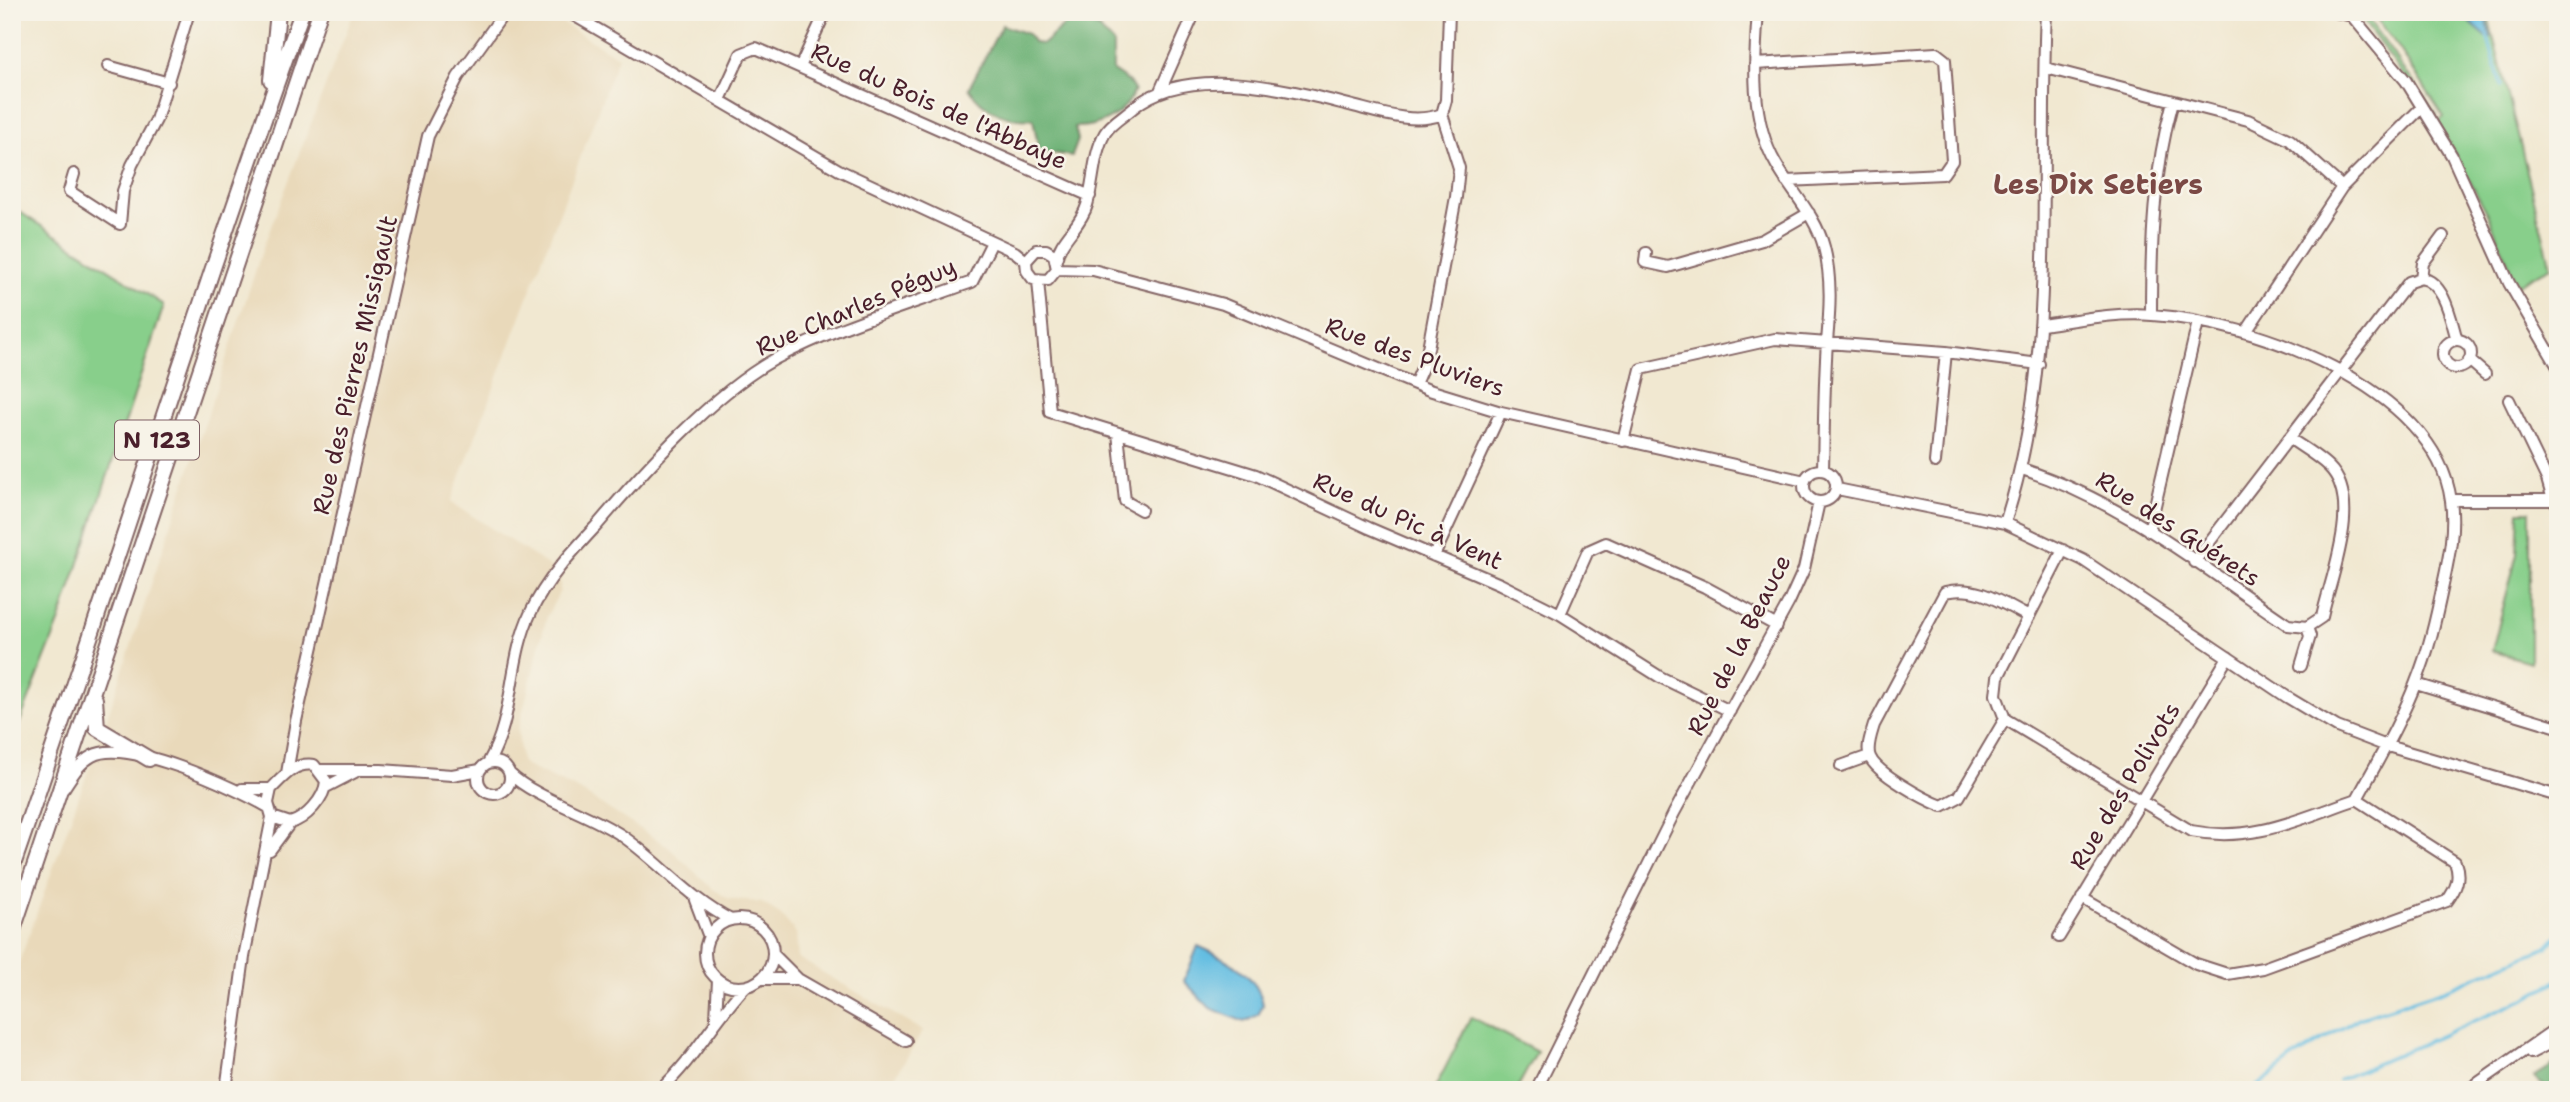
<svg xmlns="http://www.w3.org/2000/svg" width="2570" height="1102" font-family="'Shantell Sans',sans-serif">
<style>
.built{fill:#e9d9ba}
.green{fill:#88cf8b;stroke:#69775b;stroke-width:2}
.forest{fill:#6eb277;stroke:#5c6851;stroke-width:2}
.water{fill:#64bee2;stroke:#576e86;stroke-width:2}
.lines{fill:none;stroke-linecap:round;stroke-linejoin:round}
.stream{stroke:#64bee2;stroke-width:3.5}
.minor-casing{stroke:#846565;stroke-width:14}
.major-casing{stroke:#846565;stroke-width:18}
.minor{stroke:#fff;stroke-width:10}
.major{stroke:#fff;stroke-width:14}
.labels{text-anchor:middle;stroke-width:5;stroke-linejoin:round;paint-order:stroke}
.shield{fill:#f7f3e8;stroke:#7e5f64;stroke-width:2}
.shield-label{font-size:23px;font-weight:bold;fill:#4a1f2b}
.street-label{font-size:24px;fill:#4a1f2b;stroke:#f7f3e8}
.quarter-label{font-size:28px;font-weight:bold;fill:#7b4945;stroke:#f7f3e8}
</style>
<rect width="100%" height="100%" fill="#f7f3e8"/>
<filter id="ink" filterUnits="userSpaceOnUse"><feTurbulence type="fractalNoise" baseFrequency=".0143" numOctaves="2"/><feDisplacementMap in="SourceGraphic" scale="14" xChannelSelector="R" yChannelSelector="G"/><feConvolveMatrix kernelMatrix="1 2 1 2 8 2 1 2 1" color-interpolation-filters="sRGB"/></filter>
<filter id="wash" filterUnits="userSpaceOnUse"><feTurbulence type="fractalNoise" baseFrequency=".00686" numOctaves="4" result="noise"/><feDisplacementMap in="SourceGraphic" scale="28" xChannelSelector="R" yChannelSelector="G"/><feGaussianBlur stdDeviation="1.57" result="paint"/><feColorMatrix in="noise" values="0 0 0 0 0 0 0 0 0 0 0 0 0 0 0 0 0 1.4 0 .05"/><feComposite in="paint" operator="in"/></filter>
<g filter="url(#wash)">
<rect width="100%" height="100%" fill="#f1e8d1"/>
<path class="built" d="M354 12H512L526 22 553 17 618 57 451 502 560 573V591L547 616 518 730 521 761 528 767 580 791 667 846 713 889 729 899 762 903 780 914 796 933 798 958 923 1031 887 1090H12V982L106 721 264 245Z"/>
<path class="green" d="M2363 12 2437 115 2434 117 2361 18Z
M2371 12H2487L2551 267 2517 285 2488 214 2437 122 2444 117 2399 48Z
M12 207 164 305 60 620 12 742Z
M2519 511H2530V662L2492 651 2517 554Z
M1471 1017 1537 1052 1516 1090H1434Z"/>
<path class="forest" d="M1071 19C1090 18 1101 30 1113 43V71L1129 82 1134 90C1126 115 1100 127 1075 127L1078 140 1072 156 1039 151 1033 119C1009 122 981 109 969 88L1002 25 1028 34 1034 43 1043 44Z
M2558 1062V1090H2548L2534 1077Z"/>
<path class="water" d="M2464 12H2484L2491 37 2488 38 2466 19Z
M1198 946C1225 958 1258 974 1263 1005L1258 1015 1244 1022 1210 1008 1184 981Z"/>
<g class="lines">
<path class="stream" d="M2488 38 2501 86
M2339 1080 2525 999 2558 980
M2252 1090 2296 1056 2359 1018 2445 990 2547 947 2558 935"/>
</g>
</g>
<g filter="url(#ink)">
<g class="lines">
<defs>
<path id="minor" d="M568 12 839 170 1015 252 1026 261 1027 271 1033 279 1048 280 1057 269 1054 255 1046 250H1036L1026 261
M1758 12C1754 61 1750 120 1776 164 1791 191 1816 216 1824 247 1832 279 1830 309 1827 342 1824 385 1824 428 1823 470
M2335 12 2352 16
M2352 16 2406 81 2452 156 2509 283 2558 367
M1755 64 1936 53 1945 60 1952 161 1943 174 1786 181
M108 66 169 83
M800 67 825 13
M2046 68 2248 120 2290 140 2342 187
M1160 91 1195 12
M720 100 741 54 756 48 1090 196
M74 174 69 191 120 224 123 191 132 165 156 120 189 12
M1646 253 1645 262 1668 267 1762 240 1809 213
M1056 260C1060 239 1081 226 1087 205 1094 182 1093 154 1105 133 1111 123 1124 116 1133 108 1189 62 1289 90 1353 106 1380 113 1415 125 1442 114
M1057 269 1093 270 1223 304 1429 390 1501 412 1805 481
M2421 278 2423 263 2443 236
M1038 281 1050 412 1256 475 1369 528 1500 584 1560 614 1660 677 1730 711
M2151 315C2151 241 2153 173 2173 101
M2042 325C2077 320 2116 312 2152 315 2251 321 2436 386 2451 501 2455 530 2449 557 2443 585 2436 618 2429 650 2416 682 2401 722 2377 762 2357 799 2299 819 2253 843 2191 831L2005 719 1996 695 1998 677 2063 550
M2246 332 2342 187 2422 107
M2443 354a14 14 0 1 1 28 0a14 14 0 1 1-28 0Z
M2469 360 2485 374
M1415 384 1426 359 1456 197 1459 168 1442 114 1446 100 1449 12
M2509 400 2547 479 2553 500
M1118 433 1125 501 1141 510
M1623 441 1641 369 1775 339 1946 352 2039 364
M1935 462 1946 352
M2022 469C2122 501 2202 567 2288 625L2307 627 2322 617C2331 576 2363 500 2329 467 2318 456 2302 447 2289 438
M1804 486a16 16 0 1 1 32 0a16 16 0 1 1-32 0Z
M1837 489 2005 523 2083 560 2287 697 2337 727 2384 745 2558 796
M2451 500H2558
M2005 523C2059 356 2038 185 2046 12
M2149 531 2198 322
M1434 556 1501 412
M2194 562 2409 282 2421 278C2445 282 2451 320 2457 340
M1560 614 1588 551 1606 543 1705 587 1777 626
M2301 666 2310 636 2307 627
M2416 684 2558 727
M2005 719 1959 797 1942 806C1926 800 1876 773 1870 757 1866 748 1871 735 1874 725L1945 592C1976 584 2002 603 2029 617
M478 778a16 16 0 1 1 32 0a16 16 0 1 1-32 0Z
M488 763C515 717 508 660 531 612 547 578 573 551 598 524 645 469 712 394 775 359 836 326 907 306 972 282L992 242
M1841 766 1869 756
M320 770H381L452 775 480 770
M287 773 296 721 428 136 458 77 499 20 502 12
M509 773C536 799 586 812 621 835 659 861 689 899 731 920
M326 787 355 772
M64 788C72 776 79 763 92 756 126 737 236 788 268 807
M242 789H271C284 776 295 762 314 765L326 781C325 798 306 819 290 823L272 817 268 803 271 789
M270 850 290 823
M2082 898 2196 964 2227 974 2263 968 2447 901C2456 889 2461 878 2455 862L2357 799
M695 900 709 937
M705 953a34 34 0 1 1 68 0a34 34 0 1 1-68 0Z
M2059 937 2228 657
M774 955 798 979 906 1041
M762 979H798
M716 1018 718 980
M2531 1053 2558 1039
M226 1090 244 957 272 817
M660 1090C694 1059 714 1020 745 987
M1536 1090 1674 813 1789 602 1804 569 1819 502
M2468 1090 2558 1027"/>
<path id="major" d="M271 80 278 12
M95 699 97 728 149 759
M12 868C111 583 200 295 302 12
M12 933 320 12"/>
</defs>
<use href="#minor" class="minor-casing"/>
<use href="#major" class="major-casing"/>
<use href="#minor" class="minor"/>
<use href="#major" class="major"/>
</g>
</g>
<g class="labels">
<rect class="shield" x="115" y="420.5" width="84" height="39" rx="5"/>
<g class="shield-label">
<text x="157" y="448">N 123</text>
</g>
<g class="street-label">
<text transform="translate(939 106) rotate(24)" y="8">Rue du Bois de l'Abbaye</text>
<text transform="translate(856 307) rotate(-23)" y="8">Rue Charles Péguy</text>
<text transform="translate(1415 357) rotate(20)" y="8">Rue des Pluviers</text>
<text transform="translate(355 365) rotate(-77)" y="8">Rue des Pierres Missigault</text>
<text transform="translate(1408 521) rotate(24)" y="8">Rue du Pic à Vent</text>
<text transform="translate(2178 529) rotate(33)" y="8">Rue des Guérets</text>
<text transform="translate(1739 645) rotate(-63)" y="8">Rue de la Beauce</text>
<text transform="translate(2125 786) rotate(-59)" y="8">Rue des Polivots</text>
</g>
<g class="quarter-label">
<text x="2098" y="194">Les Dix Setiers</text>
</g>
</g>
<rect width="2570" height="1102" fill="none" stroke="#f7f3e8" stroke-width="42"/>
</svg>
